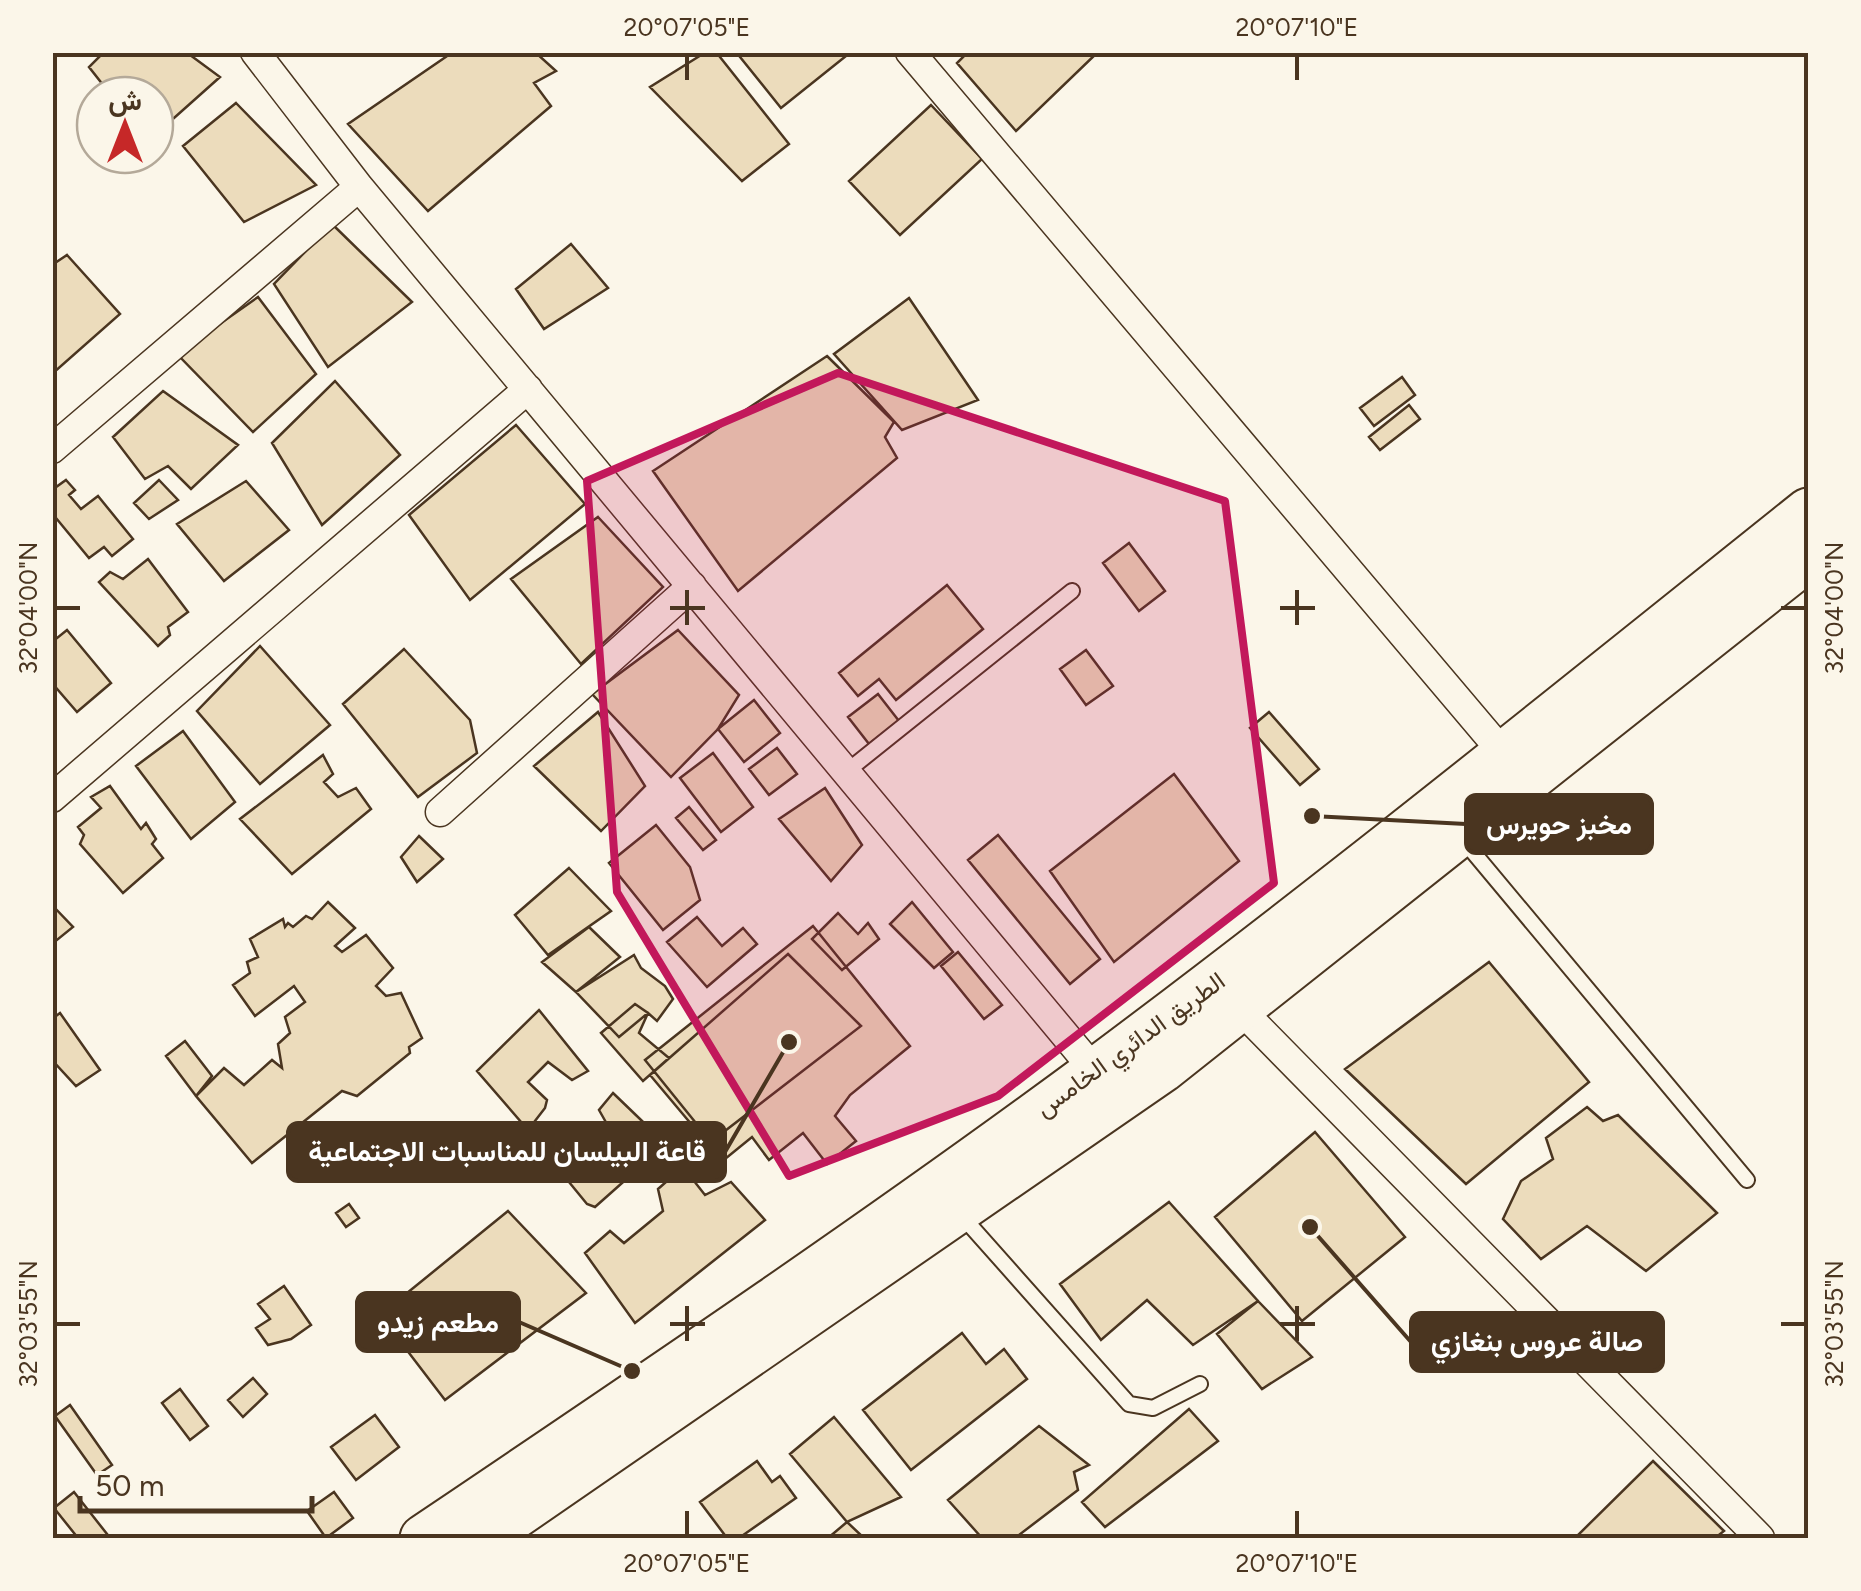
<svg xmlns="http://www.w3.org/2000/svg" width="1861" height="1591" font-family="Figtree,Vazirmatn,sans-serif">
<style>
.building{fill:#ecdcbc;stroke:#4a3520;stroke-width:2.5}
.lines{fill:none;stroke-linecap:round;stroke-linejoin:round}
.lane-casing{stroke:#4a3520;stroke-width:18}
.street-casing{stroke:#4a3520;stroke-width:31}
.primary-casing{stroke:#4a3520;stroke-width:49}
.lane{stroke:#fbf6e9;stroke-width:14}
.street{stroke:#fbf6e9;stroke-width:28}
.primary{stroke:#fbf6e9;stroke-width:45}
.marked{fill:#c2185b;fill-opacity:0.2;stroke:#c2185b;stroke-width:8;stroke-linejoin:round}
.ticks{fill:none;stroke:#4a3520;stroke-width:4}
.labels{text-anchor:middle;stroke-width:8;stroke-linejoin:round;paint-order:stroke}
.street-label{font-size:25px;fill:#4a3520;stroke:#fbf6e9}
.leader{fill:none;stroke:#4a3520;stroke-width:4}
.callout-dot{fill:#4a3520;stroke:#fbf6e9;stroke-width:4}
.callout{fill:#4a3520;stroke:#4a3520;stroke-width:4}
.callout-label{font-size:28px;text-anchor:middle;font-weight:bold;fill:#fff}
.neatline{fill:none;stroke:#4a3520;stroke-width:4}
.ticks-label{font-size:25px;text-anchor:middle;fill:#4a3520}
</style>
<rect width="100%" height="100%" fill="#fbf6e9"/>
<path class="building" d="M104 52H186L220 77 155 135V95H111L89 67Z
M453 52H535L556 71 534 83 551 106 428 211 348 124Z
M706 52H716L789 144 742 181 650 87Z
M736 52H851L781 108Z
M968 52H1098L1016 131 957 63Z
M236 103 316 185 244 222 183 146Z
M931 105 982 159 900 235 849 181Z
M332 224 412 302 328 367 274 284Z
M571 244 608 288 544 329 516 289Z
M67 255 120 314 52 374V265Z
M258 297 316 374 253 432 177 354Z
M909 298 978 400 902 430 834 354Z
M827 356 894 422 885 437 897 458 738 591 653 471Z
M1402 377 1415 395 1374 426 1360 408Z
M335 381 400 455 322 525 272 443Z
M163 391 238 445 191 489 168 466 145 479 113 437Z
M1409 405 1420 419 1380 450 1369 437Z
M516 425 585 504 470 600 409 515Z
M66 480 75 490 69 495 81 509 98 496 133 539 112 556 104 547 89 558 56 518 52 520V490Z
M159 480 178 500 149 519 134 503Z
M246 481 289 530 224 581 177 524Z
M598 517 663 587 581 664 511 579Z
M1129 543 1165 591 1139 611 1103 563Z
M148 559 188 612 168 627 170 635 158 646 99 582 110 572 123 579Z
M947 585 983 629 896 700 879 679 858 696 839 673Z
M67 630 111 683 77 712 52 683V642Z
M678 630 739 695 718 729 671 777 592 694Z
M260 646 330 725 260 784 197 711Z
M404 649 470 720 477 753 418 797 343 704Z
M1086 650 1113 686 1086 705 1060 669Z
M878 694 899 721 869 744 848 717Z
M754 700 780 733 744 762 718 729Z
M598 712 645 786 601 831 534 766Z
M1269 712 1319 769 1300 785 1250 728Z
M183 731 235 802 191 839 136 766Z
M777 748 797 774 769 795 749 769Z
M713 753 753 807 721 832 680 778Z
M323 755 333 774 324 782 338 797 356 788 371 809 292 874 240 819Z
M1174 774 1239 861 1114 962 1050 871Z
M110 786 141 829 146 823 156 839 152 844 163 858 123 893 80 844 84 835 78 827 101 808 91 797Z
M825 788 862 845 831 881 779 819Z
M689 807 716 840 703 850 676 818Z
M656 825 690 867 700 900 663 930 609 863Z
M998 835 1100 959 1070 984 968 860Z
M419 836 443 859 417 882 401 857Z
M569 868 611 911 548 955 515 915Z
M328 902 355 928 335 946 342 952 366 935 393 968 376 986 386 996 401 993 422 1038 409 1047 410 1053 357 1096 342 1091 252 1163 196 1096 224 1068 244 1085 272 1060 282 1068 278 1044 290 1033 285 1017 305 1002 294 986 255 1016 233 985 250 973 247 962 258 957 250 939 283 919 285 927 288 923 293 927 306 916 312 919Z
M912 902 953 952 934 968 890 924Z
M52 905 73 927 52 944Z
M838 913 858 934 868 923 879 939 842 970 812 939Z
M697 917 722 946 743 928 757 944 707 987 667 942Z
M813 926 910 1046 850 1095 835 1116 856 1141 827 1164 803 1133 769 1160 752 1137 725 1159 645 1060Z
M589 927 620 957 576 992 542 962Z
M958 952 1002 1005 984 1019 941 966Z
M788 954 861 1026 708 1144 650 1075Z
M634 955 641 968 665 986 673 999 657 1021 648 1013 619 1037 576 992Z
M1489 962 1589 1082 1466 1184 1345 1069Z
M635 1004 648 1013 639 1033 669 1058 643 1081 601 1033Z
M539 1010 588 1071 572 1080 548 1062 528 1082 547 1100 545 1108 528 1130 477 1071Z
M60 1013 100 1070 76 1086 52 1060V1019Z
M185 1041 212 1076 196 1096 166 1056Z
M613 1093 666 1144 595 1207 587 1204 542 1149 570 1128 598 1150 616 1140 599 1110Z
M1587 1107 1603 1121 1618 1115 1717 1213 1646 1271 1587 1226 1541 1259 1503 1219 1521 1181 1553 1159 1546 1138Z
M1315 1132 1405 1237 1302 1321 1215 1217Z
M683 1167 705 1195 731 1182 765 1220 635 1323 585 1253 610 1231 624 1243 663 1211 658 1189Z
M1169 1202 1258 1301 1193 1345 1147 1300 1101 1340 1060 1284Z
M349 1204 359 1218 346 1227 336 1213Z
M508 1211 586 1293 445 1400 380 1315Z
M284 1286 311 1325 291 1339 268 1345 256 1328 270 1319 258 1304Z
M1258 1301 1312 1357 1262 1389 1217 1334Z
M962 1333 986 1364 1004 1349 1027 1379 911 1470 863 1410Z
M253 1378 267 1394 243 1417 228 1400Z
M180 1389 208 1426 190 1440 162 1403Z
M70 1405 112 1465 97 1475 55 1416Z
M1189 1409 1218 1441 1105 1527 1082 1502Z
M375 1415 399 1447 356 1480 331 1447Z
M834 1417 901 1497 847 1522 790 1454Z
M1039 1426 1089 1465 1074 1472 1078 1490 1015 1538H982L948 1500Z
M757 1461 772 1482 780 1476 796 1498 739 1538H727L700 1502Z
M1653 1461 1724 1531 1715 1538H1575Z
M74 1492 107 1534 101 1538H78L54 1508Z
M334 1492 353 1518 326 1538 307 1511Z
M847 1522 864 1538H828Z"/>
<g class="lines">
<defs>
<path id="lane" d="M846 772 1072 591
M1463 840 1747 1180
M961 1215 1129 1404 1153 1408 1200 1384"/>
<path id="street" d="M255 52 359 187 1095 1071
M910 52 1504 754
M52 449 359 187
M52 798 528 389
M440 812 692 586
M1240 1009 1760 1538"/>
<path id="primary" d="M423 1538C650 1385 879 1231 1099 1068 1340 888 1574 698 1808 511
M483 1538 1163 1069 1808 558"/>
</defs>
<use href="#lane" class="lane-casing"/>
<use href="#street" class="street-casing"/>
<use href="#primary" class="primary-casing"/>
<use href="#lane" class="lane"/>
<use href="#street" class="street"/>
<use href="#primary" class="primary"/>
</g>
<path class="marked" d="M838 373 1225 501 1274 883 998 1096 789 1176 617 892 587 481Z"/>
<path class="ticks" d="M687 55V80M1297 55V80M687 590V625M1297 590V625M55 608H80M670 608H705M1280 608H1315M1781 608H1806M687 1306V1341M1297 1306V1341M55 1324H80M670 1324H705M1280 1324H1315M1781 1324H1806M687 1511V1536M1297 1511V1536"/>
<g class="labels">
<g class="street-label">
<text transform="translate(1130 1044) rotate(-36)" y="9">الطريق الدائري الخامس</text>
</g>
</g>
<path class="leader" d="M1312 816L1466 824M789 1042L725 1152M632 1371L519 1322M1310 1227L1411 1342"/>
<g class="callout-dot">
<circle cx="1312" cy="816" r="10"/>
<circle cx="789" cy="1042" r="10"/>
<circle cx="632" cy="1371" r="10"/>
<circle cx="1310" cy="1227" r="10"/>
</g>
<g class="callout">
<rect x="1466" y="795" width="186" height="58" rx="10"/>
<rect x="288" y="1123" width="437" height="58" rx="10"/>
<rect x="357" y="1293" width="162" height="58" rx="10"/>
<rect x="1411" y="1313" width="252" height="58" rx="10"/>
</g>
<g class="callout-label">
<text x="1559" y="834">مخبز حويرس</text>
<text x="507" y="1161">قاعة البيلسان للمناسبات الاجتماعية</text>
<text x="438" y="1332">مطعم زيدو</text>
<text x="1537" y="1351">صالة عروس بنغازي</text>
</g>
<rect width="1861" height="1591" fill="none" stroke="#fbf6e9" stroke-width="110"/>
<g transform="translate(125 125)"><circle r="48" fill="#fbf6e9" stroke="#b4a999" stroke-width="2.5"/>
<path d="M0-8L18 38L0 25L-18 38Z" fill="#c62828"/>
<text y="-15" font-size="28" font-weight="bold" text-anchor="middle" fill="#4a3520">ش</text>
</g>
<path d="M80 1496v15h232v-15" fill="none" stroke="#4a3520" stroke-width="5"/>
<text x="95" y="1496" font-size="30" fill="#4a3520" stroke="#fbf6e9" stroke-width="8" paint-order="stroke">50 m</text>
<rect x="55" y="55" width="1751" height="1481" class="neatline"/>
<g class="ticks-label">
<text x="687" y="36">20°07'05"E</text>
<text x="1297" y="36">20°07'10"E</text>
<text transform="translate(28 608) rotate(-90)" y="9">32°04'00"N</text>
<text transform="translate(1834 608) rotate(-90)" y="9">32°04'00"N</text>
<text transform="translate(28 1324) rotate(-90)" y="9">32°03'55"N</text>
<text transform="translate(1834 1324) rotate(-90)" y="9">32°03'55"N</text>
<text x="687" y="1572">20°07'05"E</text>
<text x="1297" y="1572">20°07'10"E</text>
</g>
</svg>
